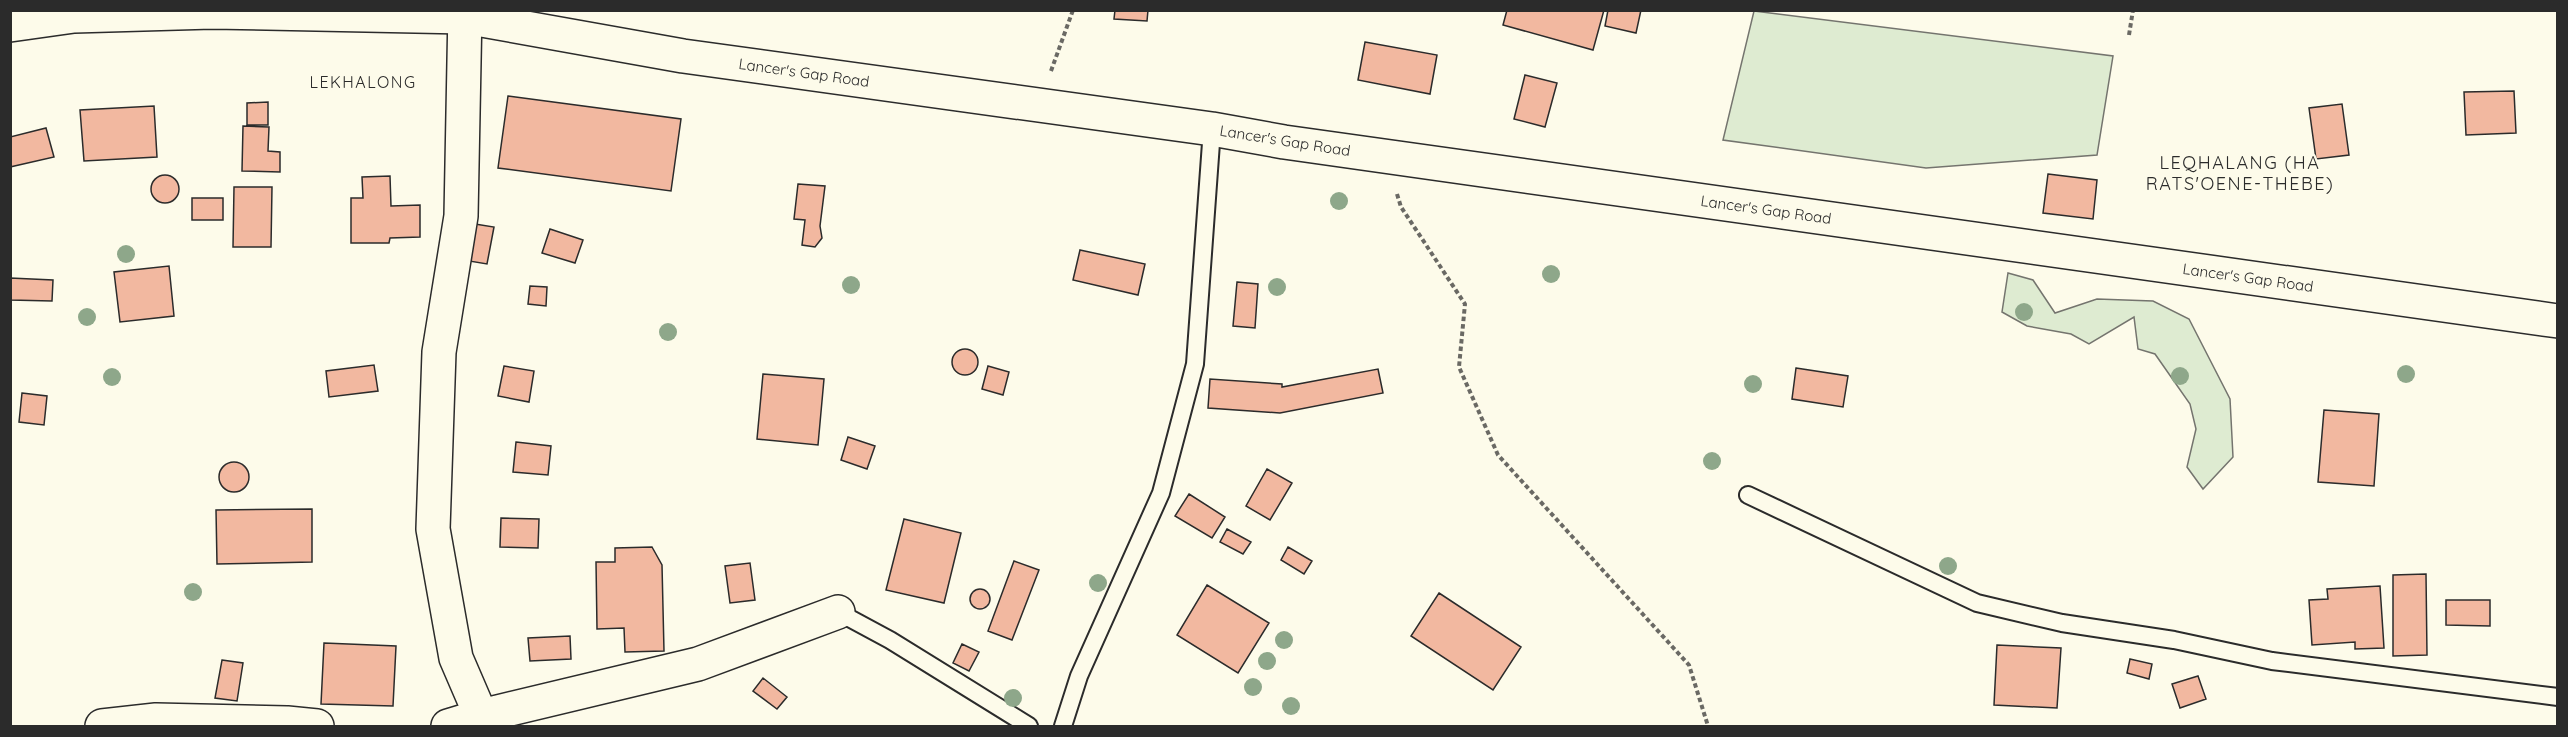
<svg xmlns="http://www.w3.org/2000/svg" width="2568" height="737" font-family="Quicksand,sans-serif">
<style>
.green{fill:#deebd1;stroke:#74746e;stroke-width:1.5}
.building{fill:#f2b8a0;stroke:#2b2b2b;stroke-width:1.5}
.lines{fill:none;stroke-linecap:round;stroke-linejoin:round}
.service-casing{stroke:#2b2b2b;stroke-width:20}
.minor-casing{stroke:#2b2b2b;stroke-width:36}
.secondary-casing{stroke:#2b2b2b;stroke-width:36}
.path{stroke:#6a6964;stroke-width:4;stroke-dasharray:4.5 3;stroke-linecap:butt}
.service{stroke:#fdfbea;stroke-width:16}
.minor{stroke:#fdfbea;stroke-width:33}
.secondary{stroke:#fdfbea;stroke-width:33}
.tree{fill:#8ea78a}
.labels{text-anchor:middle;stroke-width:4.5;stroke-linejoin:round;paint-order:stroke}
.street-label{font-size:15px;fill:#2b2b2b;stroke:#fdfbea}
.neighbourhood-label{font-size:16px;letter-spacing:1.5px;fill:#2b2b2b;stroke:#fdfbea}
.quarter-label{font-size:18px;letter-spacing:1.5px;fill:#2b2b2b;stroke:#fdfbea}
</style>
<rect width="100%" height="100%" fill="#fdfbea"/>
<path class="green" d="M1754 11 2113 56 2097 155 1926 168 1723 140Z
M2008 273 2033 280 2055 313 2097 299 2153 301 2189 319 2230 399 2233 457 2203 489 2187 467 2196 429 2190 404 2155 354 2138 349 2134 317 2089 344 2071 334 2027 326 2002 312Z"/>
<path class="building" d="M1115 10H1148L1147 21 1114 19Z
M1507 10H1604L1593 50 1503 25Z
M1608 10H1641L1636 33 1605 26Z
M1365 42 1437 55 1430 94 1358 80Z
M1525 75 1557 83 1545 127 1514 119Z
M2514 91 2516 133 2466 135 2464 92Z
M508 96 681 119 671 191 498 168Z
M268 102V125H247V103Z
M2342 104 2349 155 2316 159 2309 108Z
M154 106 157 157 84 161 80 110Z
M243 126 269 127 268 151 280 152V172L242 171Z
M46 128 54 157 10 167V137Z
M2048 174 2097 180 2093 219 2043 213Z
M151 189a14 14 0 1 1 28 0a14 14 0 1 1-28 0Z
M390 176 391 206 420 205V237L390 238 389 243H351V198H363L362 177Z
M798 184 825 186 820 226 822 238 815 247 802 245 805 220 794 219Z
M234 187H272L271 247H233Z
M192 198H223V220H192Z
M475 224 494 227 487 264 469 261Z
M550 229 583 240 575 263 542 253Z
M1080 250 1145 264 1138 295 1073 280Z
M169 266 174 316 120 322 114 272Z
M10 278 53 280 52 301 10 300Z
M1237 282 1258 284 1255 328 1233 326Z
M530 286 547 287 546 306 528 304Z
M952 362a13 13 0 1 1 26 0a13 13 0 1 1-26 0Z
M374 365 378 391 329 397 326 371Z
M504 366 534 371 529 402 498 396Z
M988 366 1009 372 1003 395 982 389Z
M1796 368 1848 376 1843 407 1792 399Z
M1378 369 1383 393 1280 413 1208 408 1210 379 1282 384V387Z
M763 374 824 379 818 445 757 439Z
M22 393 47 396 44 425 19 422Z
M2324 410 2379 414 2374 486 2318 482Z
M848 437 875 446 867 469 841 460Z
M516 442 551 446 548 475 513 472Z
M219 477a15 15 0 1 1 30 0a15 15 0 1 1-30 0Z
M1267 469 1292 483 1270 520 1246 506Z
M1189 494 1225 517 1212 538 1175 516Z
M312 509V562L217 564 216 510Z
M501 518 539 519 538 548 500 547Z
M904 519 961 533 944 603 886 590Z
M1227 529 1251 542 1243 554 1220 542Z
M652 547 662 565 664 651 625 652 624 628 597 629 596 562H615V548Z
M1288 547 1312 561 1304 574 1281 560Z
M1014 561 1039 570 1012 640 988 631Z
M750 563 755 600 730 603 725 566Z
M2426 574 2427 655 2393 656V575Z
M1207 585 1269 623 1238 673 1177 635Z
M2380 586 2384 648 2355 649V642L2312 645 2309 600 2328 599 2327 589Z
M970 599a10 10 0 1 1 20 0a10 10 0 1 1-20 0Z
M1439 593 1521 647 1493 690 1411 636Z
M2446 600H2490V626L2446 625Z
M570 636 571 659 530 661 528 638Z
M324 643 396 646 393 706 321 704Z
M962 644 979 652 969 671 953 663Z
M1997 645 2061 648 2057 708 1994 705Z
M2130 659 2152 664 2149 679 2127 673Z
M222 660 243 663 237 701 215 698Z
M2198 676 2206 699 2180 708 2172 684Z
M763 678 787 697 777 709 753 691Z"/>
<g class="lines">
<defs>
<path id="service" d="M1748 495 1977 603 2062 623 2174 640 2272 661 2558 697
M838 612 890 640 1029 726
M1063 726 1079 676 1161 493 1195 364 1212 129"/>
<path id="minor" d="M102 726 156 720 287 723 317 726
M448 726 481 716 456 658 433 529 439 352 461 216 465 10
M489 726 481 716 698 664 838 612"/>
<path id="secondary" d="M10 25 74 16 212 12 465 17 683 56 1212 129 1284 142 2558 321"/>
</defs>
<use href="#service" class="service-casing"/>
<use href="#minor" class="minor-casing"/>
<use href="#secondary" class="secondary-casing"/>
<path class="path" d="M2129 35 2133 10
M1051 71 1073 10
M1397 194 1401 207 1465 304 1459 367 1498 455 1689 665 1708 726"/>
<use href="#service" class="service"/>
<use href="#minor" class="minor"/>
<use href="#secondary" class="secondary"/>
</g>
<g class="tree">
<circle cx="1339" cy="201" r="9"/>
<circle cx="126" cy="254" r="9"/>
<circle cx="1551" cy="274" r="9"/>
<circle cx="851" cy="285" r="9"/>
<circle cx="1277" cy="287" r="9"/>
<circle cx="2024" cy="312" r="9"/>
<circle cx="87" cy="317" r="9"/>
<circle cx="668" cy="332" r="9"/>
<circle cx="2406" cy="374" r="9"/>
<circle cx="2180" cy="376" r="9"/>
<circle cx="112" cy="377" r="9"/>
<circle cx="1753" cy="384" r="9"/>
<circle cx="1712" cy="461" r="9"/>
<circle cx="1948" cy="566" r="9"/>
<circle cx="1098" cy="583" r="9"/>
<circle cx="193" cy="592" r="9"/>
<circle cx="1284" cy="640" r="9"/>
<circle cx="1267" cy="661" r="9"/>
<circle cx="1253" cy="687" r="9"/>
<circle cx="1013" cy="698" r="9"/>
<circle cx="1291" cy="706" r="9"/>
</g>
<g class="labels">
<g class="street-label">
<text transform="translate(804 73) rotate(8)" y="5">Lancer's Gap Road</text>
<text transform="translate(1285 141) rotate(9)" y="5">Lancer's Gap Road</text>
<text transform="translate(1766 210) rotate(8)" y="5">Lancer's Gap Road</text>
<text transform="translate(2248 278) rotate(8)" y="5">Lancer's Gap Road</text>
</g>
<g class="neighbourhood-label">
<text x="363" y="88">LEKHALONG</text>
</g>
<g class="quarter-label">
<text x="2240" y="169">LEQHALANG (HA<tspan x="2240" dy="21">RATS'OENE-THEBE)</tspan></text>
</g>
</g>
<rect width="2568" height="737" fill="none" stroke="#2b2b2b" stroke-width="24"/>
</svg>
